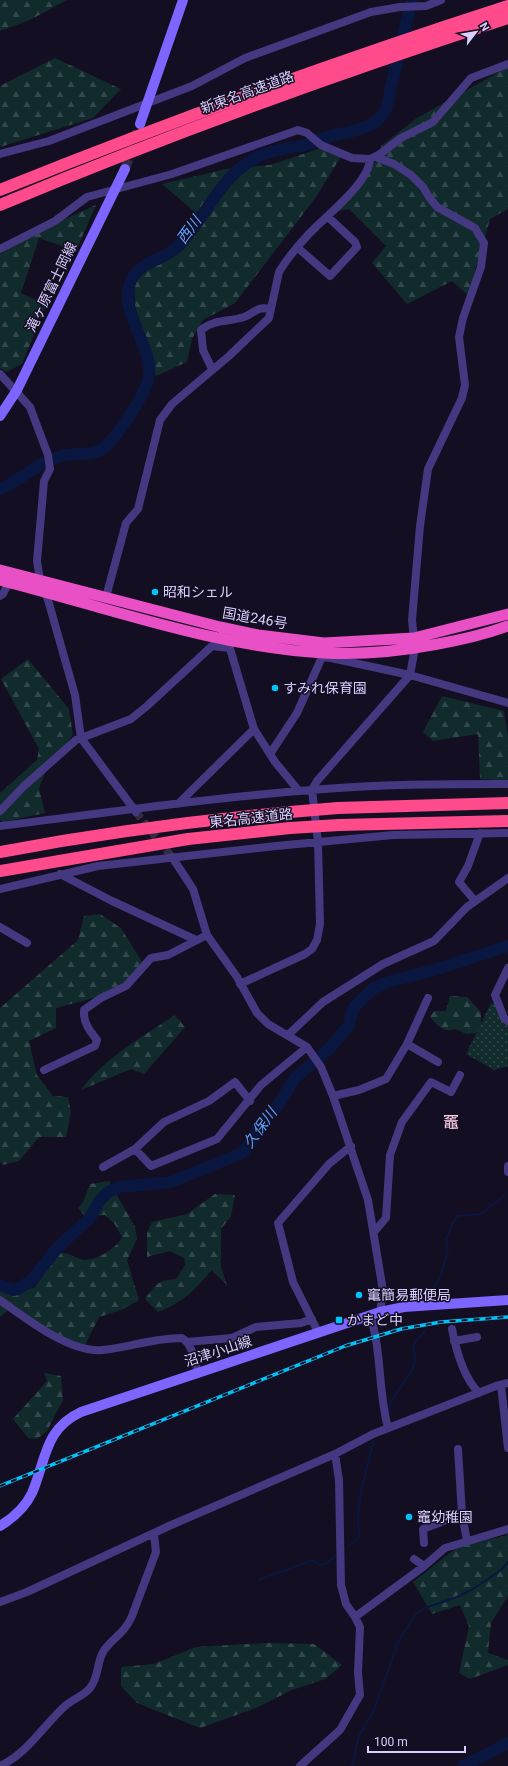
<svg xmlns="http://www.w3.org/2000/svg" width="508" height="1766" font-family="Roboto,'Noto Sans JP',sans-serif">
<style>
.grass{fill:url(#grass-dots)}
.forest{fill:url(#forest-firs)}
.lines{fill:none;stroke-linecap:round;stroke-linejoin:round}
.stream{stroke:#091740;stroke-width:2}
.river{stroke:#091740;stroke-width:12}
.minor-tunnel{stroke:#322b43;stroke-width:8;stroke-dasharray:8 4;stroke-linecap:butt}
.secondary-tunnel{stroke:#322b43;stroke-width:10;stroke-dasharray:10 5;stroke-linecap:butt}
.minor{stroke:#443881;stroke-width:8}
.secondary{stroke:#7c66ff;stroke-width:10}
.trunk{stroke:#ea50c5;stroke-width:11}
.motorway{stroke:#ff4a8b;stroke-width:12}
.rail-casing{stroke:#00c3fa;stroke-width:3.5}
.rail{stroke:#140e22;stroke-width:2;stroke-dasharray:6;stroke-linecap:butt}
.motorway-bridge{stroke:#ff4a8b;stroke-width:12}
.poi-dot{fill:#00c3fa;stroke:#140e22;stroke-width:1.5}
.labels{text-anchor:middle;stroke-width:3;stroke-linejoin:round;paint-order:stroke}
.street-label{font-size:14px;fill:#dacfff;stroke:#140e22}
.poi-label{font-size:14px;fill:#dacfff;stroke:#140e22;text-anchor:start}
.water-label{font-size:15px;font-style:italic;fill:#5da0ff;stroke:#140e22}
.quarter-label{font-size:16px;fill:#ffd1e9;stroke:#140e22}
</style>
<defs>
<pattern id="grass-dots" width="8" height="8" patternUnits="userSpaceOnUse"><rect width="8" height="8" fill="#112a2c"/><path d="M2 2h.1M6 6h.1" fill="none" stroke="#33484c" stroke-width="1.8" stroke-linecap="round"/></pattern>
<pattern id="forest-firs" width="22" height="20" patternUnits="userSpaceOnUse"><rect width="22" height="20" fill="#112a2c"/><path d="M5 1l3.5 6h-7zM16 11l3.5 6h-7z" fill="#33484c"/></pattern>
</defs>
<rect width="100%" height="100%" fill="#140e22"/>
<path class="grass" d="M491 1003 496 1004 500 1019 508 1026V1066L494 1070 466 1054Z"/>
<path class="forest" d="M0 0H67L30 20 0 31Z
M55 58 121 89 93 118 0 147V86Z
M508 67V209L490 219 468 295 452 281 407 304 372 263 386 246 349 209 333 212C346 196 379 166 381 146L417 118Z
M321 148 342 155 316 197 235 303 203 320 192 339 187 362 156 376 135 305 134 275 177 248 196 213 162 184 226 169 270 165Z
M96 205 76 251 39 238 21 293 46 305 22 364 6 372 0 368V254L49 226Z
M28 659 69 709 73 735 46 771 39 788 45 813 3 822 0 820V793L37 760 39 749 1 679Z
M442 696 504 711 508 737V781L480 779 478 734 433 741 423 732Z
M100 914 121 928 142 962 134 983 109 994 56 1008V1028L29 1041 37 1075 53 1096 68 1097 71 1112 66 1137H39L19 1161 3 1165 0 1161V1008L78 940 84 916Z
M450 996 467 997 481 1012V1027L476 1033 466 1034 456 1029C443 1033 438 1026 430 1017L434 1011H446Z
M175 1015 185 1027 144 1074 131 1069 81 1090C102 1060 145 1035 175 1015Z
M109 1181 135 1227 137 1239 127 1260 139 1300 124 1309 99 1317 83 1349 11 1308 0 1317V1284L17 1291 34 1288 60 1253C70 1252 76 1259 85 1260 97 1260 117 1248 122 1237L114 1223 105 1215 85 1216 78 1208 83 1202 90 1184Z
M215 1194 235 1195 231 1216 221 1229V1267L227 1285 212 1270C193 1291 186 1301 158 1312L145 1299C156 1284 158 1280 176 1279L185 1265 184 1258 170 1251 147 1257V1233L152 1222 187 1214Z
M44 1373 61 1376 63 1400 47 1431 37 1439 28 1438 13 1419 47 1381Z
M508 1534V1596L491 1623 488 1653 508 1660V1665L470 1679 459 1673 469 1626 460 1605 432 1614 413 1582 460 1545 505 1536Z
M266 1643 314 1644 342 1665 325 1679 292 1690 256 1708 200 1728 137 1703 121 1686V1667L154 1664 196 1647Z"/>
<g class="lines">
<path class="stream" d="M429 1297 441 1275 448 1251 446 1239 455 1219 458 1216 481 1214 506 1194
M389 1412C389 1390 424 1372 413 1348L415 1342 425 1331
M349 1546 360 1537C353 1510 367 1467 374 1441
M259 1580 312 1560 320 1565 327 1563 335 1556
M352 1766 359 1736 374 1710 398 1642 416 1614 425 1608 457 1597 473 1589 501 1570 508 1562"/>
<path class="river" d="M0 489C22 480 38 462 61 456 75 452 91 457 104 448 115 438 125 423 133 410 138 402 144 393 147 384 160 348 111 310 134 275 144 261 165 259 177 247 207 218 219 174 260 156 274 149 291 148 306 145 312 144 317 140 323 138 343 132 374 131 385 111 389 103 390 91 392 82 399 55 405 27 412 0
M0 1285 13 1290 18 1289 32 1280 59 1246 90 1218 100 1200 108 1192 119 1187 171 1182 242 1153 251 1142 259 1127 277 1107 295 1078 331 1047 349 1025 353 1009 359 1002 374 988 391 981 434 970 508 946
M463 1766 508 1743"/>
<path class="minor-tunnel" d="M136 812 172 857"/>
<path class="secondary-tunnel" d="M125 169 140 124"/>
<path class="minor" d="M0 154 49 141 192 86 245 58 371 12 400 7 426 6 441 0
M376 157 394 164 411 175 423 187 429 197 437 207 475 228 484 243 481 267 463 318 459 337 465 385 462 398 428 469 420 526 412 620 415 648 410 675 508 703
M298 248 330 276 357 247 355 242 328 217
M0 249 55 221 87 197 172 174 298 130 307 133 321 145 352 158 370 159 380 154 401 138 433 122 471 78 508 64
M212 369 203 350 201 330C214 319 229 322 244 317 255 313 256 306 270 309
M0 374 30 407 48 455 50 469 44 481 37 561 40 580 48 600 75 695 81 738 136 812
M0 596 3 594 9 582
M106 597 126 523 138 509 160 420 172 404 229 356 269 318 279 272C286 260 297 247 307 236 323 218 369 184 370 159
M228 642 254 729 275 762 299 791
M178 804 254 729
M0 811 24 786 76 740 131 719 147 706 212 646 230 648
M0 826C104 813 208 798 312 790 377 784 443 784 508 784
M172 857 193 889 207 935 237 977 257 1013 268 1024 307 1047 321 1067 333 1096 368 1200 383 1291 380 1312
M60 874 112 901 196 940
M0 889 98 866 276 846 393 835 508 833
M475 901 459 882 468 866 480 833
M0 927 27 943
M508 968 495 995 504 1018 508 1021
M240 984 305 954 312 949 317 940 320 924 318 842 312 790 317 781 410 675 331 658 322 657 297 713 270 754
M288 1035 323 1002 383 964 434 941 467 907 508 878
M407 1044 438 1062
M44 1070 95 1046 97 1040C90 1031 83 1023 84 1010L101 998 126 986 151 958 168 955 207 935
M333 1096 359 1090 386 1079 407 1044 428 998
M135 1149 151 1166 217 1139 261 1085 307 1047
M508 1166V1172
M103 1167 135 1149 164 1122 209 1101 235 1082 250 1101
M374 1232 386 1218 390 1155 402 1122 431 1082 451 1092 460 1075
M0 1300C25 1318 71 1354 103 1350 129 1347 155 1338 182 1338 193 1345 194 1360 198 1372
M370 1315C382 1352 378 1391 388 1428
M452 1329C456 1350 464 1378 479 1393
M318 1332 293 1282 278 1223 329 1164 351 1146
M454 1341 477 1337
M187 1342 232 1338 256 1327 301 1323 312 1319
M501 1385 508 1448
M458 1449 462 1514 467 1541
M424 1543 423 1529 462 1514
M414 1559 424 1566
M0 1602 27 1592 169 1526 335 1454 373 1434 496 1386 508 1383
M355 1617 423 1567 445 1548 508 1529
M0 1766C27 1754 44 1725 65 1706 73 1699 85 1695 90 1688 100 1676 96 1660 105 1649 116 1635 124 1634 132 1616L156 1552 154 1534
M300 1766 340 1730 360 1695 358 1673 360 1627 355 1617 346 1604 341 1585 339 1480 335 1454"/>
<path class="secondary" d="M140 124 183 0
M0 416 17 390 125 169
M0 1526C13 1518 25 1508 32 1493 46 1461 44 1429 81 1412L380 1312 404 1307 508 1300"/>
<path class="trunk" d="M0 570 220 627 258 635 324 643 414 638 508 614
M0 580C106 607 214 647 324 653 362 655 401 651 438 644 461 640 486 634 508 626"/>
<path class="motorway" d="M0 190C167 123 337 61 508 6
M0 205C167 135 336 74 508 18
M338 808 508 803
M339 825 508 821
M0 852C96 834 193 821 290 812
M0 871 188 839 290 828"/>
<defs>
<path id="rail" d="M0 1486 345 1346 401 1329 441 1322 508 1317"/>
</defs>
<use href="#rail" class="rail-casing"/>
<use href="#rail" class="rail"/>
<path class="motorway-bridge" d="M290 812 338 808
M290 828 339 825"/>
</g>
<g class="poi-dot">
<circle cx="155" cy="592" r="4"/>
<circle cx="275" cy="688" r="4"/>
<circle cx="359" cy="1295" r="4"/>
<rect x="335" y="1316" width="8" height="8" rx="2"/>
<circle cx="409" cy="1517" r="4"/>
</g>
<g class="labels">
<g class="street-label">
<text transform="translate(247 92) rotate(-20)" y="5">新東名高速道路</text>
<text transform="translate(51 287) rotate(-64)" y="5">滝ヶ原富士岡線</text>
<text transform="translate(255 618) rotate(10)" y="5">国道246号</text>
<text transform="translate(251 818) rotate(-6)" y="5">東名高速道路</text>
<text transform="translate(218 1351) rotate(-18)" y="5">沼津小山線</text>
</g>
<g class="poi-label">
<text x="163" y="597">昭和シェル</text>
<text x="283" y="693">すみれ保育園</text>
<text x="367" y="1300">竃簡易郵便局</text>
<text x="347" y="1325">かまど中</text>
<text x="417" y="1522">竈幼稚園</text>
</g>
<g class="water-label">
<text transform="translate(189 230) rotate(-54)" y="5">西川</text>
<text transform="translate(260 1128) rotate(-54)" y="5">久保川</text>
</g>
<g class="quarter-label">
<text x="451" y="1128">竈</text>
</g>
</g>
<g transform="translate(476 32) rotate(59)" stroke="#140e22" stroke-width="3" paint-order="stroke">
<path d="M0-3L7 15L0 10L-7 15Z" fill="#dacfff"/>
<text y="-6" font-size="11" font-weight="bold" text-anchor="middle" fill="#dacfff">N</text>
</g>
<path d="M368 1746v6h97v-6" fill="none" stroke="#dacfff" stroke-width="2"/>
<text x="374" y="1746" font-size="12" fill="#dacfff" stroke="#140e22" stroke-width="3" paint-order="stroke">100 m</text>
</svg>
